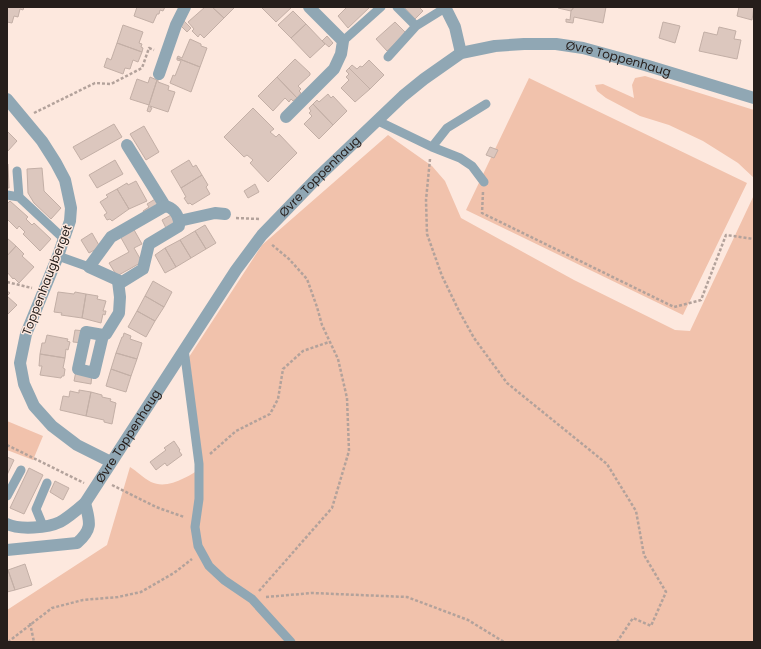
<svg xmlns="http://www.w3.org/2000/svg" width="761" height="649" font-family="Poppins,sans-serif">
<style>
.green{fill:#f1c2ac}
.building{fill:#dcc7be;stroke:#c3afa6}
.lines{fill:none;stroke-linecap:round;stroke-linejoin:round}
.path{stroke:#b3a29b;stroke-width:2.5;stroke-dasharray:3 2;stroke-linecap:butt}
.lane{stroke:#90a7b4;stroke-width:9}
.street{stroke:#90a7b4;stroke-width:12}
.labels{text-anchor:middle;stroke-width:3;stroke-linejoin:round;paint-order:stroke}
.street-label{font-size:12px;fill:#261e1b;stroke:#fde8de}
</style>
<rect width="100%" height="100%" fill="#fde8de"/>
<path class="green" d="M645 76 754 110V178L738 163 703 141 669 125 640 116 606 98 597 91 595 85 603 84 634 98 632 85 635 78Z
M529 78 747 183 683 315 466 210Z
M388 135 432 166 445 181 461 218 574 280 675 330 690 331 754 195V642H7V610L107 545 130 467C137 471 143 478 151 482 168 490 189 476 203 467L189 357 262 245Z
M7 421 43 436 33 460 7 450Z"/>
<path class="building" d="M7 7H24L23 10 20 9 18 17 14 16 12 23 7 22Z
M137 7H165L163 11 160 10 159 14H157L153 23 134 16Z
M205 7H212L224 18 204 38 200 34 198 37 192 31 194 29 188 22Z
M212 7H235L224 18Z
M261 7H292L276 22Z
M347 7H370L348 28 338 16Z
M404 7H421L420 8 423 11 415 19Z
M558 7H574L571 11 558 8Z
M574 7H606L603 23 574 17 573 23 566 22V19L570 20 571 11Z
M739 7H754L752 20 737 16Z
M293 11 306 24 291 38 278 25Z
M184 21 191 28 187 32 180 25Z
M395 22 406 33 387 51 376 39Z
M663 22 680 26 675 43 659 38Z
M306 24 325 44 310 58 291 38Z
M123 25 143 32 139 43 142 44 141 47 143 48 142 52 117 43Z
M719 27 736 31 734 39 741 40 737 59 699 51 704 32 717 35Z
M327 36 333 43 329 47 322 41Z
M190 39 201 44V46L207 48 200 67 177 58 178 56 182 58Z
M117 43 142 52 138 62 133 60 130 69 125 68 123 74 104 67 107 58 111 60Z
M177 58 200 67 191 92 170 83 173 75 175 76 181 61 177 60Z
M295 59 310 73V75L298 86 301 89 299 91 301 93 297 98 277 77Z
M369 60 384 75 370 89 349 68 352 65 357 69 360 66 362 67Z
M349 68 370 89 355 102 341 88 349 80 346 77 349 74 346 71Z
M150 77 157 80 149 105 130 99 137 79 148 83Z
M277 77 297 98 293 101 291 99 289 102 285 98 273 111 258 96Z
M157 80H158V82L169 86 168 90 175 92 168 112 150 106V107L152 108 150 112 147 111Z
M328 94 331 98 333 96 347 111 333 125 313 104 317 100 319 102Z
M313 104 333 125 319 139 304 124 312 116 309 113 311 111 309 108Z
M253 108 274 129 270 132 276 137 279 134 297 153 268 182 250 163 253 160 247 155 244 157 224 137Z
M114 124 122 137 81 160 73 147Z
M144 126 159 152 146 160 130 134Z
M7 131 17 141 7 152Z
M490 147 498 150 494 158 486 155Z
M115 160 123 174 97 188 89 175Z
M189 160 193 167 196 165 202 175 181 188 171 171Z
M7 164H8L9 188H7Z
M42 168 44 191 61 208 51 219 34 203 28 193 27 169Z
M202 175 208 185 206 187 210 194 192 205 190 203 188 204 184 198 186 197 181 188Z
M136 181 147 201 129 209 117 189 127 183 128 185Z
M255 184 259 192 248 198 244 191Z
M117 189 129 209 112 221 110 219 107 220 104 215 107 213 100 202 108 197 106 195Z
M157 198 162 206 146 216 143 211 149 207 147 204Z
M10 201 28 217 26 219 32 225 34 223 51 239 40 251 23 234 25 232 19 226 17 229 7 219V204Z
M171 215 175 223 166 228 162 220Z
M205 225 216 243 206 249 195 231Z
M133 228 142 244 134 248 142 262 117 276 109 263 129 252 120 236Z
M195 231 206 249 191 258 180 240Z
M92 233 100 247 89 253 81 240Z
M7 238 16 246 7 256Z
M180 240 191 258 176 267 165 248Z
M16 246 24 254 22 256 34 267 19 283 14 278 13 279 7 272V256Z
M165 248 176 267 165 273 155 255Z
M153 281 172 292 164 307 145 296Z
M7 291 10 293 7 296 17 305 7 315Z
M58 292 74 294 75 292 86 294 82 318 61 315 62 313 54 312Z
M86 294 98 296 97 299 106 301 103 311H106L105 315 103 314 101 323 82 318Z
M145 296 164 307 155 321 137 311Z
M137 311 155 321 146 337 128 327Z
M75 330 85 331 83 343 73 342Z
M124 333 131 336 130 339 142 343 137 359 116 353 122 337H123Z
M47 335 68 339 67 341 70 342 68 350 66 349 65 358 40 354 42 343H45Z
M116 353 137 359 131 376 111 369Z
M40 354 65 358 63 368 65 369 64 376H62L61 378 40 375 42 366H39Z
M111 369 131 376 126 392 106 386Z
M76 371 92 374 91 384 74 381Z
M79 390 91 392 86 416 60 410 63 396 69 397 70 391 79 393Z
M91 392 102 395V397L111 399 110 401 116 403 112 424 104 422V420L86 416Z
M174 441 180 450 179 451 182 455 167 466 165 463 156 470 150 462 166 450 164 448Z
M7 457 14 460 7 475Z
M29 468 43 475 24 514 10 508Z
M55 481 69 488 63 500 50 492Z
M25 564 32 585 15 590 8 570Z
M7 570H8L15 590 7 592Z"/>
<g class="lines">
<path class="path" d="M34 113 95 83 111 84 142 68 149 48 154 50
M430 159 426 200 427 234 442 276 459 311 474 338 507 383 607 464 636 511 644 555 666 592 651 626 633 618 617 642
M483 192 482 213 674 307 701 300 726 235 754 239
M236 218 259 219
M7 282 32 288
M7 445 84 483
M210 454 236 431 270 414 278 399 283 369 303 351 329 342
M112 485 156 507 184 517
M259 591 332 508 349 451 347 398 338 359 322 325 317 307 307 279 289 259 271 244
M266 597 312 593 407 597 468 620 504 642
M30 623 34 642
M8 642 52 608 83 600 118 597 141 592 174 573 192 559"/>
<path class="lane" d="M397 7 416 26
M343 41 381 7
M388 57 416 26 445 8
M378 121 432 147 460 158 472 166 484 182
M432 147 447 128 486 104
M17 171 19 197
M7 195 19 197 64 239
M58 256 89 267
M184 349 199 464V499L195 527 198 546 209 566 224 580 252 599 291 642
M7 496 21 470
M43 526 36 509 47 483"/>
<g class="street">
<path d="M445 7 455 27 461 53"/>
<path d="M159 74 176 25 185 7"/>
<path d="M7 99 42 141 56 163 65 180 71 208 70 221 58 256 26 334 20 363 24 384 34 406 52 426 77 445 111 462"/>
<path d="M286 117 334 69 341 54 343 41 309 7"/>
<path d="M127 145 165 206C173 208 177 212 179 221L215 213 225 214"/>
<path d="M165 206 111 237 89 267 122 282 143 269 149 244 179 226V221"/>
<path d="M103 335 86 332 78 369 94 373 103 335 106 334 119 313 120 297 118 281"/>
<path id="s1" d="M7 524C19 530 48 528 60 522 69 517 77 510 85 503L236 270 262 235 318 177 403 96 424 79 461 53 495 46 524 44H556L583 48 645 65 754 98"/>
<path d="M7 550 77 543C93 529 90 522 85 503"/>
</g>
</g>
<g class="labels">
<g class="street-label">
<text dy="4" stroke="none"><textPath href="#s1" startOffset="837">Øvre Toppenhaug</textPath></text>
<text dy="4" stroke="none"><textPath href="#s1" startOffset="489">Øvre Toppenhaug</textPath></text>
<text transform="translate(47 280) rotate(-69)" y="4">Toppenhaugberget</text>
<text dy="4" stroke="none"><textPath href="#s1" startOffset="165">Øvre Toppenhaug</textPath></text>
</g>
</g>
<rect width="761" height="649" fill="none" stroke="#261e1b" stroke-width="16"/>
</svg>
